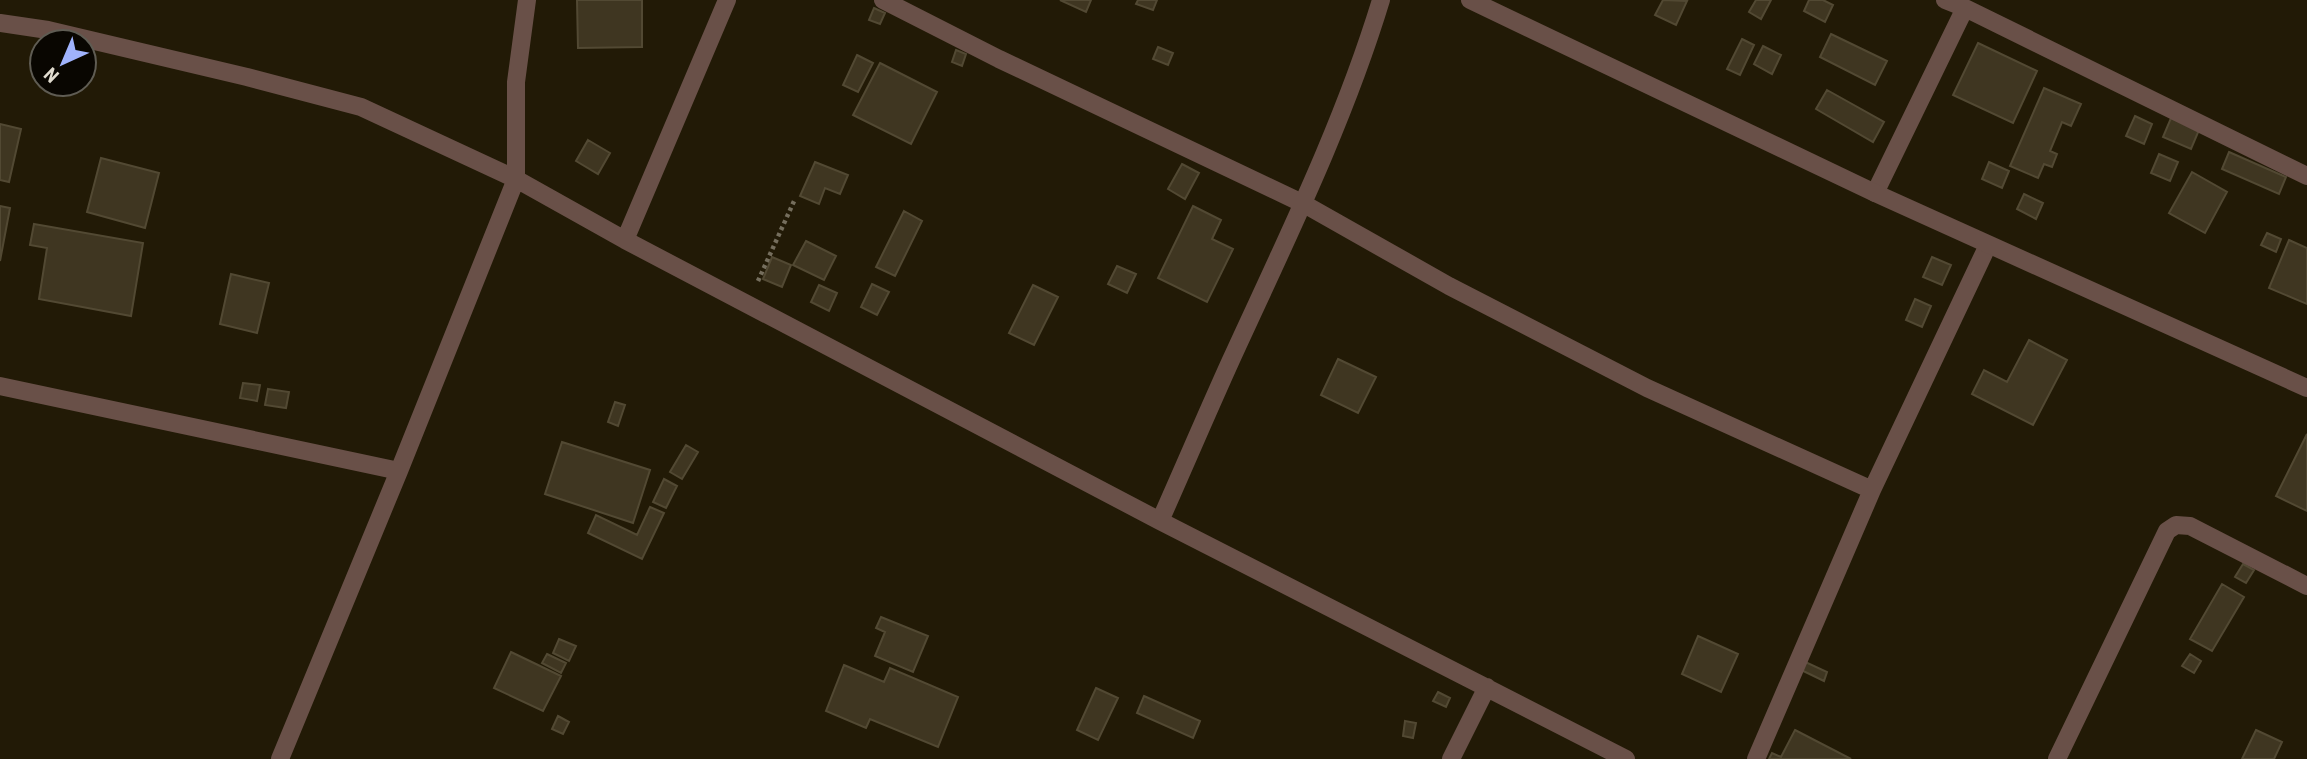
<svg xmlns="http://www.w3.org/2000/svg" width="2307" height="759" font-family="'Roboto Condensed',sans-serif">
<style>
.building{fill:#3f3621;stroke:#524933;stroke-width:2}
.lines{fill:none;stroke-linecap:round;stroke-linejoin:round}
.path{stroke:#756e5d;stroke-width:4.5;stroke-dasharray:3.5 3.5;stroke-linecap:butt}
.minor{stroke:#695048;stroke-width:18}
.tertiary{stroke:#695048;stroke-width:18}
</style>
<rect width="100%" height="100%" fill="#221a06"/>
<path class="building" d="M577 0H642V47L578 48Z
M1060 0H1091L1086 12Z
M1138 0H1157L1153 10 1136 4Z
M1663 0 1687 1 1676 25 1655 15Z
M1756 0H1771L1761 19 1749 12Z
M1809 0H1823L1833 5 1825 22 1804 11Z
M874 8 885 13 880 24 869 20Z
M1831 34 1887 61 1875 85 1820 57Z
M1742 39 1754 45 1740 75 1727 69Z
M1978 43 2037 71 2013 123 1953 95Z
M1763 46 1781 55 1772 74 1754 64Z
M1158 47 1173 53 1168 65 1153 59Z
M956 50 966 54 962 66 952 62Z
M857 55 873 63 858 92 843 85Z
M880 63 937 92 911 144 853 115Z
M2044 88 2081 104 2071 126 2062 122 2050 151 2057 154 2052 167 2044 164 2038 178 2010 166Z
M1827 90 1884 122 1873 142 1816 109Z
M2135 116 2152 124 2144 144 2126 136Z
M2171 118 2199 130 2191 149 2163 137Z
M0 124 21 129 9 182 0 180Z
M588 140 610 153 598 174 576 161Z
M2229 152 2286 177 2279 194 2222 169Z
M2159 154 2178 162 2170 181 2151 173Z
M101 158 159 173 145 228 87 212Z
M815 162 848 175 840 194 825 188 819 204 800 196Z
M1989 162 2009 171 2002 188 1982 179Z
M1182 164 1199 173 1185 199 1168 189Z
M2192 172 2227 192 2205 233 2169 213Z
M2024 194 2043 203 2036 219 2017 209Z
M0 206 10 208 0 261Z
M1193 206 1221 220 1212 239 1233 249 1207 302 1158 278Z
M904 211 922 221 895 276 876 267Z
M34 224 143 243 131 316 39 299 47 248 30 245Z
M2267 233 2281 239 2276 252 2261 245Z
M2289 240 2307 248V304L2269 288Z
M806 241 836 256 824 280 793 265Z
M772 257 791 265 782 287 763 279Z
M1932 257 1951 265 1942 285 1923 277Z
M1117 266 1136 274 1127 293 1108 284Z
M231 274 269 283 257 333 220 324Z
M872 284 889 292 877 315 861 307Z
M819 285 837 293 829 311 811 302Z
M1033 285 1058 297 1034 345 1009 333Z
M1915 299 1931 306 1922 327 1906 320Z
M2029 340 2067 360 2033 425 1972 394 1984 370 2007 382Z
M1338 359 1376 377 1358 413 1321 395Z
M243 383 260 385 257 401 240 398Z
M268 389 289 392 286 408 265 405Z
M615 402 625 405 618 426 608 422Z
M2307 434V511L2276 496Z
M562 442 650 470 633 523 545 494Z
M686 445 698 452 682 479 670 472Z
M664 479 677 486 666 508 653 502Z
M650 507 664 513 642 559 588 533 596 515 637 535Z
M2243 564 2254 570 2246 583 2235 577Z
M2222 584 2244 597 2212 651 2190 639Z
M881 617 928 636 913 672 875 656 885 632 876 628Z
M1698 636 1738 654 1721 692 1682 674Z
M559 639 576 646 569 661 553 653Z
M511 652 561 676 543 711 494 688Z
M547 654 566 663 561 673 542 663Z
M2190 654 2201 661 2194 673 2182 666Z
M1801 660 1827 672 1824 681 1797 668Z
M844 665 884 682 890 668 958 697 938 747 870 719 866 728 826 711Z
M1096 688 1118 698 1098 740 1077 730Z
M1438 692 1450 698 1446 707 1433 701Z
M1144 696 1200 721 1193 738 1137 713Z
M558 716 569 722 563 734 552 729Z
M1405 721 1416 723 1413 738 1403 736Z
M1795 730 1851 759H1769L1772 753 1781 757Z
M2256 730 2282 742 2274 759H2242Z"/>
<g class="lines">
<path class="path" d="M758 281 795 199"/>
<path class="minor" d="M883 0 999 59 1304 204 1449 286 1647 388 1872 490 1988 245
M1965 8 2307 176
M0 23 48 30 247 77 361 107 516 179V82L527 0
M1875 193 1965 8 1945 0
M625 240 727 0
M0 386 399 471
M1160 521C1184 467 1207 413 1231 360 1285 242 1343 125 1381 0
M280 759 399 471 516 179 625 240 1160 521 1626 759
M1451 759 1487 687
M1756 759 1872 490
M2057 759 2167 531 2176 525 2190 526 2307 586"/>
<path class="tertiary" d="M1470 0 1875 193 2307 388"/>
</g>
<g transform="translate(63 63) rotate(224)"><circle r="33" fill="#090601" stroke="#5f5c53" stroke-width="2"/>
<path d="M0-5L12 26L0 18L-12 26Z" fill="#a0b3fd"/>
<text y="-10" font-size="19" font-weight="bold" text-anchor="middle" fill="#e1dccf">N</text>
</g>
</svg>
